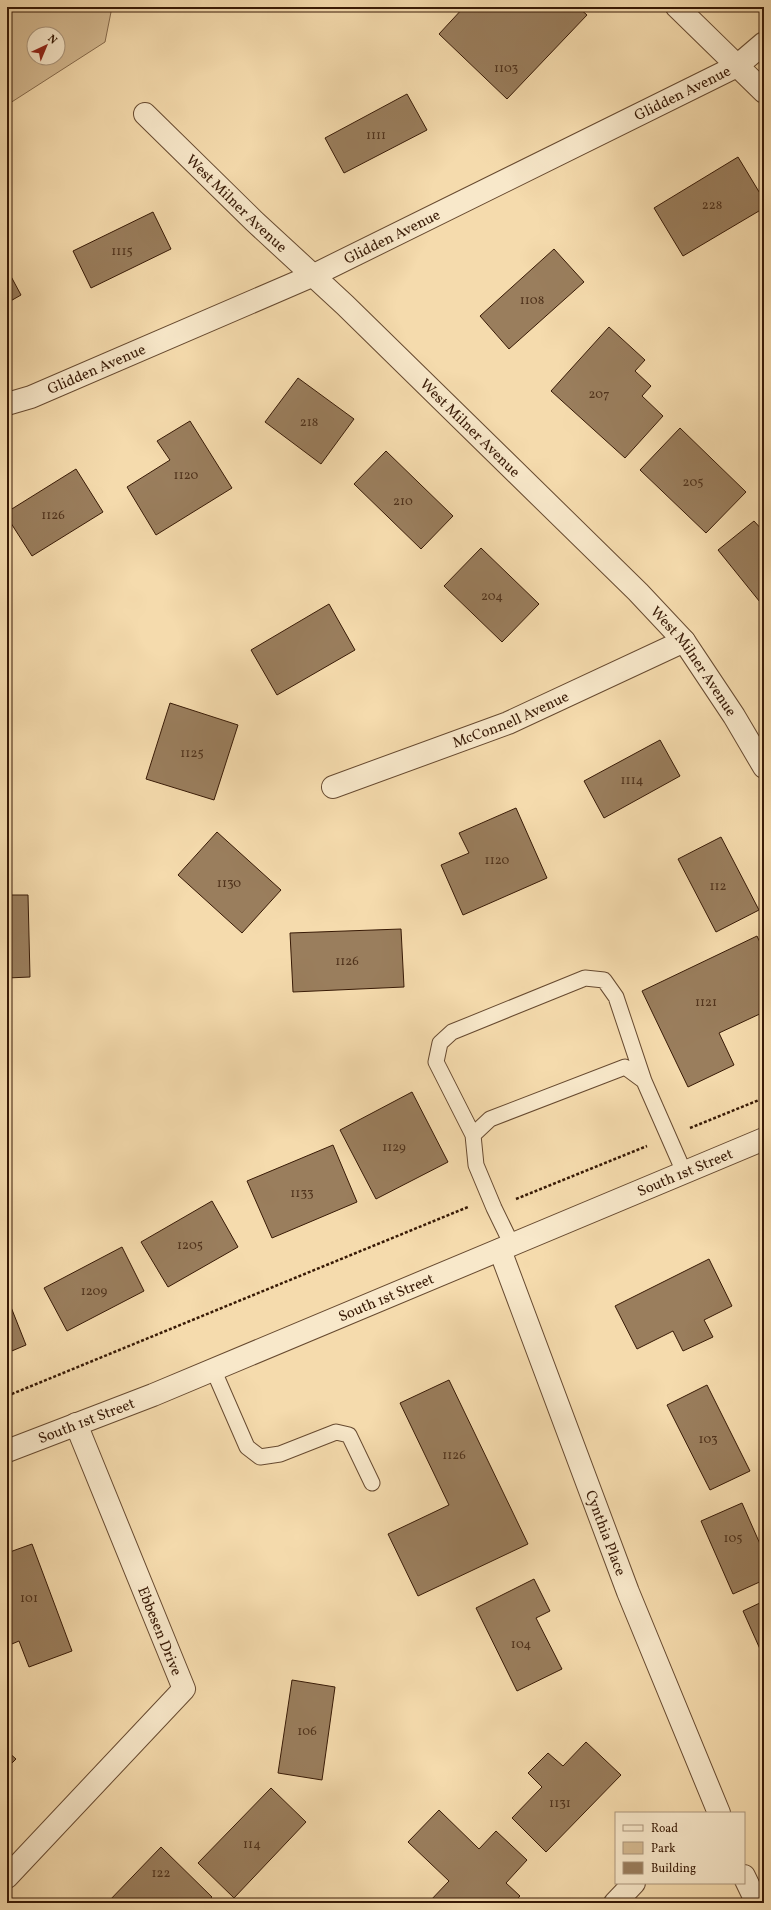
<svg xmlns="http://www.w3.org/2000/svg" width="771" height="1910" font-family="Vollkorn,serif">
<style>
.green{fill:#d5ba91;stroke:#866a4c;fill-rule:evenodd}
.building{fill:#9a7e5d;stroke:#381a06}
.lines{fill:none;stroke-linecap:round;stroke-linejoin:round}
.service-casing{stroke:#674a30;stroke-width:17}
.minor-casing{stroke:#674a30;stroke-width:24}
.tertiary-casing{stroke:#674a30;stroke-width:24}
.path{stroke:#381a06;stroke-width:2.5;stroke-dasharray:3 2;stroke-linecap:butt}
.service{stroke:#f8e8ca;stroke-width:15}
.minor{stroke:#f8e8ca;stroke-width:22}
.tertiary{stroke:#f8e8ca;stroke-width:22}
.labels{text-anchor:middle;stroke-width:4;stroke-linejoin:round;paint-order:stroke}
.number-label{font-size:13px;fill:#50331c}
.street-label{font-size:15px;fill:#381a06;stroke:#f8e8ca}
</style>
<rect width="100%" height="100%" fill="#f5dbad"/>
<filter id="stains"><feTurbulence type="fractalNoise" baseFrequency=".005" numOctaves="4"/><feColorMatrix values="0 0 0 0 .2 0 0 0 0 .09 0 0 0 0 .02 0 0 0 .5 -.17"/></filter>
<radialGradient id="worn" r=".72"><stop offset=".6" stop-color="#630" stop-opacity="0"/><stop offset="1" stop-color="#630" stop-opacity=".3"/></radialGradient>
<path class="green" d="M7 7H112L105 42 7 105ZM34 34H58V58H34Z"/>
<path class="building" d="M464 7H578L587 15 507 99 439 34Z
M407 94 427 130 344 173 325 138Z
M738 157 764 200V208L683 256 654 208Z
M153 212 171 249 91 288 73 251Z
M554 249 584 282 509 349 480 316Z
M7 269 21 295 7 303Z
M609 327 645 360 635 371 651 386 642 396 663 416 625 458 551 391Z
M298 378 354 419 321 464 265 422Z
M190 421 232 488 156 535 127 487 170 460 157 441Z
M680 428 746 492 706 533 640 470Z
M386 451 453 516 421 549 354 484Z
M76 469 103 512 32 556 7 517V512Z
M754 521 764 532V607L718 550Z
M481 548 539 604 502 642 444 586Z
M329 604 355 650 277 695 251 650Z
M170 703 238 725 214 800 146 779Z
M660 740 680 776 604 818 584 781Z
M516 808 547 878 463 915 441 865 469 853 459 833Z
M217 832 281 890 242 933 178 875Z
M721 837 759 910 716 932 678 859Z
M7 895H28L30 977 7 978Z
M401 929 404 987 293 992 290 933Z
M757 936 764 951V1012L719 1033 734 1065 688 1087 642 991Z
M412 1092 448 1162 376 1199 340 1130Z
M333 1145 357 1202 272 1238 247 1181Z
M212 1201 238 1247 168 1287 141 1242Z
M122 1247 144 1291 67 1331 44 1288Z
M709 1259 732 1306 704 1320 713 1337 683 1351 673 1331 637 1349 615 1306Z
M7 1297 26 1345 7 1353Z
M449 1380 528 1544 418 1596 388 1534 449 1505 400 1403Z
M707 1385 750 1471 710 1490 667 1405Z
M742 1503 764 1553V1580L733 1594 701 1521Z
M32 1544 72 1651 29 1667 19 1641 7 1646V1553Z
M534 1579 550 1611 536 1618 562 1669 517 1691 476 1608Z
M764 1601V1658L743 1611Z
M292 1680 335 1687 322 1780 278 1773Z
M586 1742 621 1775 546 1852 512 1818 542 1787 528 1773 548 1753 563 1766Z
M7 1751 16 1759 7 1768Z
M271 1788 306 1822 234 1898 198 1863Z
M439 1810 479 1849 496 1831 527 1860 506 1883 520 1896 513 1903 429 1902 449 1881 408 1842Z
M161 1847 212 1897 206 1903H107Z"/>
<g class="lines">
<defs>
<path id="service" d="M473 1135 436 1062 440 1043 452 1032 585 978 604 980 616 997 644 1081
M512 1245 494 1208 476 1165 473 1135 490 1119 625 1067 644 1081 684 1172
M213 1369 247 1447 260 1457 280 1454 336 1432 349 1435 372 1483"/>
<g id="minor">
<path d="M677 7 764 92"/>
<path id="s1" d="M145 114 254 221 345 305 638 592 684 641 734 716 764 767"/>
<path id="s2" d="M7 404 31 397 314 275 737 66 764 43"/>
<path id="s3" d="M333 787 508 723 684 641"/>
<path id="s4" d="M500 1250 628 1592 719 1813"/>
<path d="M744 1876 757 1903"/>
<path d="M7 1877 184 1689 76 1424"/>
<path d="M615 1903 634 1883"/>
</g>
<g id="tertiary">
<path id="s5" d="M7 1451 153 1395 764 1139"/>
</g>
</defs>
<use href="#service" class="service-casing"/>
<use href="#minor" class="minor-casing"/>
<use href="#tertiary" class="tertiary-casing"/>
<path class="path" d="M690 1128 764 1098
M516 1199 647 1146
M7 1396 468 1207"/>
<use href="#service" class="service"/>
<use href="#minor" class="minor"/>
<use href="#tertiary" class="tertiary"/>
</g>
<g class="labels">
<g class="number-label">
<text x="506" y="72">1103</text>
<text x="376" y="139">1111</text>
<text x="712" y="209">228</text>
<text x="122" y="255">1115</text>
<text x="532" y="304">1108</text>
<text x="599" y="398">207</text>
<text x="309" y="426">218</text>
<text x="186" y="479">1120</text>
<text x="693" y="486">205</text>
<text x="403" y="505">210</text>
<text x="53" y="519">1126</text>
<text x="492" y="600">204</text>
<text x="192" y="757">1125</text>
<text x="632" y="784">1114</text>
<text x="497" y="864">1120</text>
<text x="229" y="887">1130</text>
<text x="718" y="890">112</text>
<text x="347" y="965">1126</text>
<text x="706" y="1006">1121</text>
<text x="394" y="1151">1129</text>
<text x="302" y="1197">1133</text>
<text x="190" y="1249">1205</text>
<text x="94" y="1295">1209</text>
<text x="708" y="1443">103</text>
<text x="454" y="1459">1126</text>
<text x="733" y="1542">105</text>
<text x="29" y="1602">101</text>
<text x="521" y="1648">104</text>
<text x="307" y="1735">106</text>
<text x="560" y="1807">1131</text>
<text x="252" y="1848">114</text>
<text x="161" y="1877">122</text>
</g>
<g class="street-label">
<text dy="5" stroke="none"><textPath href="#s2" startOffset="744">Glidden Avenue</textPath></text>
<text dy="5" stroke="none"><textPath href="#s1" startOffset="128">West Milner Avenue</textPath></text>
<text dy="5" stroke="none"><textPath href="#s2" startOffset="420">Glidden Avenue</textPath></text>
<text dy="5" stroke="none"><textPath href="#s2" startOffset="96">Glidden Avenue</textPath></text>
<text dy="5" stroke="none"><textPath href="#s1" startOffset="452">West Milner Avenue</textPath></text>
<text dy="5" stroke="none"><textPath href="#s1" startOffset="776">West Milner Avenue</textPath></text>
<text dy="5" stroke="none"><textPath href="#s3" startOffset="190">McConnell Avenue</textPath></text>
<text dy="5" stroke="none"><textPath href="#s5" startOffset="733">South 1st Street</textPath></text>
<text dy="5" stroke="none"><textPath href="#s5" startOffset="409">South 1st Street</textPath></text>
<text dy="5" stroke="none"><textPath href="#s5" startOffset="85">South 1st Street</textPath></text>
<text dy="5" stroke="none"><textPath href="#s4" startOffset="302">Cynthia Place</textPath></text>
<text transform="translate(160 1631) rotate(68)" y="5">Ebbesen Drive</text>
</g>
</g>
<rect width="771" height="1910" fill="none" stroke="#f5dbad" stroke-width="24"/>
<rect x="8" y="8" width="755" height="1894" fill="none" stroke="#381a06" stroke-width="2"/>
<rect x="12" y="12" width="747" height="1886" fill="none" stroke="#381a06"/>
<rect x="615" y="1812" width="130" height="72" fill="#f8e8ca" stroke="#ab967c"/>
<rect x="623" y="1825" width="20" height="6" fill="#f8e8ca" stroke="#ab967c"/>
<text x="651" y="1832" font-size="12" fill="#381a06">Road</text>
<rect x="623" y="1842" width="20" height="12" fill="#d5ba91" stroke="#ab967c"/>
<text x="651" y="1852" font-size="12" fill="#381a06">Park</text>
<rect x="623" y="1862" width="20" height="12" fill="#9a7e5d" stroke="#ab967c"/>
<text x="651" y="1872" font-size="12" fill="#381a06">Building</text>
<g transform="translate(46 46) rotate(44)"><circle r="19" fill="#f8e8ca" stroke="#ab967c"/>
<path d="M0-3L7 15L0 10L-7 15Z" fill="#8f2418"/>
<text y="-6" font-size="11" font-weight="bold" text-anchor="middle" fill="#381a06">N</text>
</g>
<rect width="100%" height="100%" filter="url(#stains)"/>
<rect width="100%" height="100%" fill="url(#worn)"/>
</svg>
